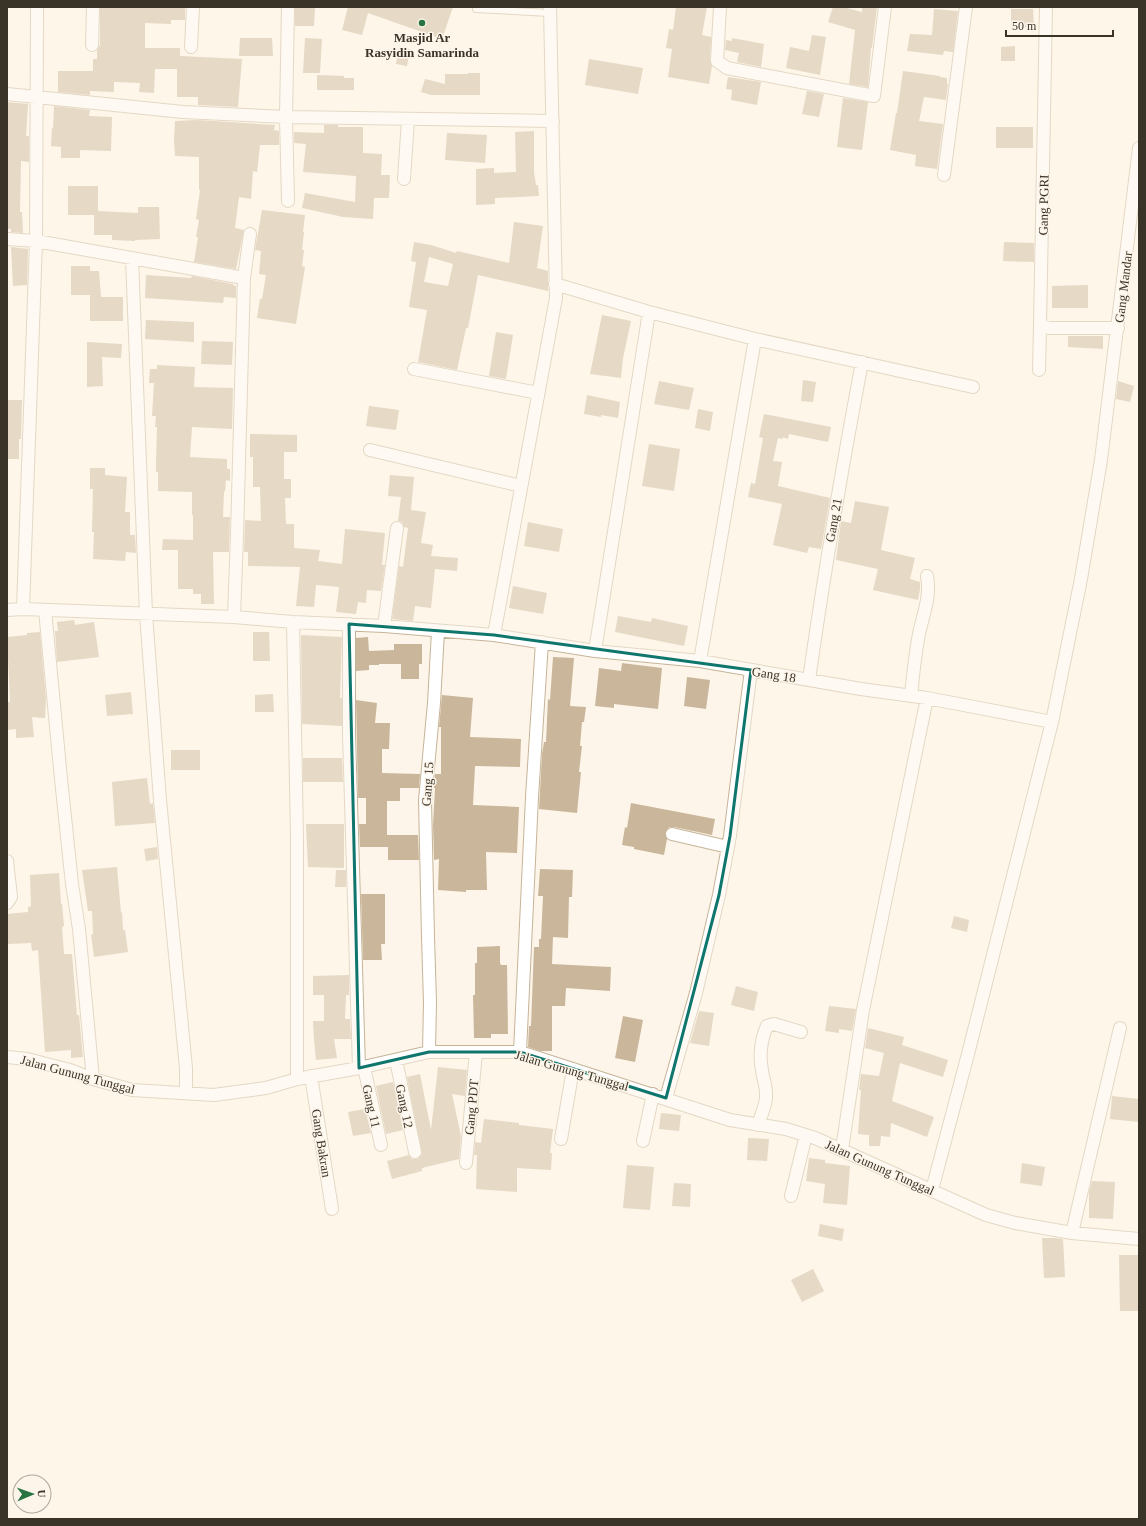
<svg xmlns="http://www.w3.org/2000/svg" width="1146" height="1526" font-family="'Times New Roman',serif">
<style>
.building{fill:#cab79b;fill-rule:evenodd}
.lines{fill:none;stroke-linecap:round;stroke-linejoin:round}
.lane-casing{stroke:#c6b498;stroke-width:8}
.street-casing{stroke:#c6b498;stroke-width:14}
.lane{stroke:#fff;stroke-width:6}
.street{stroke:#fff;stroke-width:12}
.marked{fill:none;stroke:#0f766e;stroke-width:3;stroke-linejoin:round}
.poi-dot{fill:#277341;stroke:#fdf5e9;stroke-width:1.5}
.labels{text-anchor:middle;stroke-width:3;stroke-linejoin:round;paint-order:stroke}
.poi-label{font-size:13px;font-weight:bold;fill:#3a3327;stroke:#fdf5e9}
.street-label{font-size:13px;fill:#3a3327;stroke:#fdf5e9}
</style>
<rect width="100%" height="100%" fill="#fdf5e9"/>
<path class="building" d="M100 7H185V20H171V24L145 23V48H180V56L242 59 238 107 198 105V97H177V69H155L154 93 139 92 140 83 114 82V92L90 91V95L58 92V71H93V59H97V50L100 45Z
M295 7H315L314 26H295Z
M348 7H453L442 39 368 13 362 35 342 30Z
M676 7H707L702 35 711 37 710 61 712 66 709 84 668 77 672 49 666 48 669 29 673 30Z
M833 7H843L862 12V7H877L872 48H871L868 87 849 84 855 30 828 22Z
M934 9 958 11 953 52 944 51 943 55 907 51 910 34 932 35Z
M1011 9H1033L1034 27 1011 28Z
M812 35 826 37 820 75 786 68 790 47 809 51Z
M240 38H272L273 56H239Z
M305 38 322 39 320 73H303Z
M732 38 764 44 761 67 737 62 739 53 725 50 726 40 732 41Z
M1015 46V61H1001V47Z
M399 47 410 49 407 66 396 64Z
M589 59 643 68 638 94 585 85Z
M903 71 940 76V77L947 78V84H948L946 100 924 97 919 121 943 124 937 169 915 166 916 155 890 150 896 113H897Z
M468 73H480V95H431L421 92 425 79 445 84V74H468Z
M317 75 344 76V78H354V90H317Z
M728 77 761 82 757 105 731 100 732 90 726 89Z
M807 91 824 94 819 117 802 114Z
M843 98 868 102 862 150 837 147Z
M7 102 28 104 26 136H29V162L21 161 20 212H22L23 233 11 232V229H7Z
M54 106 90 110 89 116 112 117 111 151 80 150V158H61V147L51 146 52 128H53Z
M197 120 275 125 274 130 279 131V145H260L257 172 253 171 251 199 239 197 235 228 244 230 236 269 194 262 198 237H196L199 220 196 219 200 190H199V157L175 156 174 141 175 121Z
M324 125H338V127H363V153L382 154 381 175H390L389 198H374L373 219 343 217 302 208 305 193 355 202 356 176 303 172 306 144 294 143V132L324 133Z
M996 127H1033V148H996Z
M534 131V172L536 185H538L539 196 495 198V204L476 205V169L494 168V173L516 172 515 132Z
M447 133 487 135 485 163 445 160Z
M68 186H98V211L138 213V207H159L160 239 135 240V241L112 240V235H94V215H68Z
M262 210 305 215 303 232H304L302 250H304L302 266 305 267 296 324 257 318 260 299H262L266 275 259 274 261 251 255 250Z
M514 222 543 226 537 268 548 271V291L478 275 468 328H466L457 370 418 362 427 310 409 307 416 262 411 261 414 242 431 245 456 253 457 251 509 263ZM429 257 453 264 448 286 424 282Z
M1004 242 1034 243V262L1003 261Z
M11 247 28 249 27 285 13 286Z
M71 266H90V271H99L101 297H123V321H90V295H71Z
M146 275 191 278 192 276 233 284V285L236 286V298L224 297 223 303 145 298Z
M1088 285V308H1052V286Z
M602 315 631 321 623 358 621 378 590 374Z
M146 320 194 322V342L145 339Z
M496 332 513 335 506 379 489 376Z
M1068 336H1103V349L1068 347Z
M202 341 233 342 232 365 201 364Z
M87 342 122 344 121 358 102 357 103 386 87 387Z
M157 365 195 367 194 387 233 388 232 429 192 427 190 457 227 459V469H230V481L226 480 225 492 224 491 223 517H230L229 552H213L214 604H201V594H193V589H178V550H162L163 539 193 540V515H192V492L158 491V472H156V461L157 427H155L156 416H152L154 383H149L150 369H157Z
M803 380 816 382 813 402 801 401Z
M659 381 694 388 689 410 654 404Z
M1118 381 1134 386 1130 402 1116 399Z
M587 395 620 402 618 418 601 415V417L584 414Z
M7 400H22L21 439H19V459H7Z
M369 406 399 410 396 430 366 426Z
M698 409 713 412 710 431 695 428Z
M764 414 831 427 828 442 789 434 788 439 783 437V439L778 438 773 461 782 462 778 486 830 498 821 549 809 547 807 553 773 545 782 504 748 497 751 483 755 484 763 438 759 437Z
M250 434 297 435V452H284V479H291V498H285L286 524H294V548L320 550 318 561 342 564 345 529 385 533 382 565H385L381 591 367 590 366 603 358 602 356 614 336 612 339 587 316 585 314 607 296 606 300 567 248 566V552H244L245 520 261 521 260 487H253V457H250Z
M649 444 680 449 674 491 642 486Z
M90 468H105V475L127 477 125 512H130V535H135L136 553 126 552 125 561 93 559 94 532H92L93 489H90Z
M390 475 414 477 411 510 426 512 421 543 433 545 431 556 458 558 457 571 435 569 431 608 415 606 413 621 392 619 399 566 403 567 408 528 404 527 402 522 398 521 401 497 388 496Z
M855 501 889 507 881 550 915 558 910 579 920 582V589L918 600 873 590 878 569 836 560 841 521 851 523Z
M528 522 563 529 559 552 524 546Z
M513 586 547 593 543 614 509 608Z
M618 616 651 622 652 618 688 626 684 646 615 632Z
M74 620 75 625 94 622 99 657 57 662 55 631H58L57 622Z
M40 632 46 699 45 718 32 717 34 737 16 738V729L7 730V702H10L7 637 27 635V633Z
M253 632H269L270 661H253Z
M301 635 342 637 340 698H342V726L302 724Z
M368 637 369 651 394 650V644H422V664H419V679H401V664H379V665H369V670L356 671V638Z
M553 657 574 658 570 706 586 707 584 722H582L580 746H582L579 772H581L577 813 539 809 542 754 544 742H546L548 699 550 700Z
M622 663 662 668 658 709 614 704V708L595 706 599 668 621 671Z
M687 677 710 680 706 709 684 706Z
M131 692 133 714 107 716 105 695Z
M273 694 274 712H255V695Z
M442 695 473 698 470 737 521 739 520 767 475 766 473 805 519 807 517 853 486 852 487 890H466V892L438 890 439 859 434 860 433 825 435 788H434L435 774H441V727H439Z
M356 700 377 703 375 723H390L389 749H382V773L420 774 419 788H400V801H387V835H418L419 860H388V847H360L359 824H366V798H358Z
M171 750H200V770H171Z
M303 758H342L343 782H303Z
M147 778 150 804 153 803 155 823 115 826 112 782Z
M631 803 715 819 712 835 674 827H669L665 833 667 839 664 855 634 849V847L622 845 625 827 627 828Z
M306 824H344V868L308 867Z
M157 847 158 859 146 861 144 849Z
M117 867 121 913 122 912 123 930H125L128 952 94 957 91 935 93 934 92 911H88L82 870Z
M540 869 573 870 572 897H569L568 938 553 937 552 964 611 967 610 991 566 988 565 1006H552V1051H540L528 1047 529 1026H531L534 947H539V939H541L543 896H538Z
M336 870H346V887H335Z
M59 873 61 904H62L64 926 62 927 64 954H72L77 1015H79L83 1057 71 1058V1050L45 1052 38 950 32 951 31 943 7 944V914L28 912V907L31 906 30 875Z
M361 894H385V944H381L382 960H363Z
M954 916 969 920 967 932 951 928Z
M500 946V963L501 965H507L508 1034H491V1038H474L473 995H475V963H477V947Z
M349 975V995H346L345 1019H350L351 1039H334L337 1058 316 1060 314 1040 313 1021H324V995H313V976Z
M736 986 758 992 754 1011 731 1005Z
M829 1006 856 1009 852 1031 839 1029V1033L825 1031Z
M699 1011 714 1013 709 1046 690 1043Z
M623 1016 643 1020 635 1062 615 1058Z
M868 1028 904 1037 902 1045 948 1060 943 1077 900 1063 892 1101 934 1117 927 1137 891 1123 890 1137 881 1136 880 1146H869V1135L858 1134 861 1090H859L861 1074 879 1076 884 1053 865 1048Z
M438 1067 467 1070 465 1096 452 1094 461 1136 459 1159 422 1168V1171L392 1179 387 1161 409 1155 412 1159H417L422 1154 407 1077 420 1074 431 1130Z
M393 1082 403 1130 386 1134 376 1086Z
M1112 1096 1139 1099V1122L1110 1119Z
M365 1109 371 1133 353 1136 348 1112Z
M661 1113 681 1115 679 1131 659 1129Z
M484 1119 519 1123V1125L553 1129 550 1153H552L551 1170 517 1168V1192L476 1189 477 1155H474L475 1142 481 1143Z
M748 1138 769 1139 767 1161 747 1160Z
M809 1158 825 1160V1163L850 1166 847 1205 823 1203 825 1184 806 1181Z
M1022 1163 1045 1167 1042 1186 1020 1183Z
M627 1165 654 1167 650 1210 623 1208Z
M1092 1181 1115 1182 1113 1219 1089 1218V1192Z
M674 1183 691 1184 690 1207 672 1206Z
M820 1224 844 1229 842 1241 818 1236Z
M1042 1238H1054L1063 1239 1065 1277 1044 1278Z
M1119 1255H1139V1311H1120Z
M813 1269 824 1291 802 1302 791 1280Z"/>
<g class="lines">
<defs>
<path id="lane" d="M476 9 550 13"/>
<path id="street" d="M720 7 717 61 727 68 874 96 885 7
M1046 7 1040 326 1050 328H1118
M92 45 93 7
M191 47 193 7
M7 94 183 112 286 117 553 121
M944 175 966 7
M404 179 408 120
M288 201 286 117 288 7
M7 239 36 241 244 278 237 535 234 617
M132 259 146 614 160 800 186 1068V1093
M244 278 250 234
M555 284 649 312 755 339 700 661
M755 339 973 387
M414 369 538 393
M1039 370 1040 326
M370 450 521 486
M23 609 36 241 37 7
M7 610 23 609 234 617 293 622 384 626 494 635 595 651 700 661 861 689 927 698 1052 722
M45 610 61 779 72 884 79 929 93 1079
M293 622 297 838V1079
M349 624V734L359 1068
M384 626 397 528
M494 635 556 298 550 7
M595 651 649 312
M809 680C824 573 842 468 862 362
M911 696C913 675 915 655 919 634 923 614 931 597 927 576
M672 834 728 847
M7 861 11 897 7 903
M429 1052 430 1002 428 937 425 800 434 703 438 631
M520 1052 532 797 542 642
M7 1057 27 1059 70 1070 93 1079 132 1090 214 1095 266 1088 297 1079 359 1068 429 1052H520L730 1120 786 1129 815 1138 986 1215 1015 1223 1072 1233 1139 1239
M396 1060 415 1152
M364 1067 381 1145
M311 1076 332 1209
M666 1098 696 993 719 895 730 836 751 670
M758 1125C761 1116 765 1107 766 1098 767 1088 763 1079 762 1070 759 1056 761 1039 767 1026L774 1024 801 1032
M561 1139 573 1069
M643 1141 653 1094
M842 1149 863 1010 927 698
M466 1163 476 1052
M932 1190 968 1054 1052 722 1081 579 1101 460 1139 148
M791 1196 806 1135
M1072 1233 1120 1028"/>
</defs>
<use href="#lane" class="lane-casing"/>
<use href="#street" class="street-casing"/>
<use href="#lane" class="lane"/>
<use href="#street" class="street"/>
</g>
<path d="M0 0H1146V1526H0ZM349 624 494 635 751 670 730 836 719 895 666 1098 520 1052H429L359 1068Z" fill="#fdf5e9" fill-opacity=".55" fill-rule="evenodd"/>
<path class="marked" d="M349 624 494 635 751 670 730 836 719 895 666 1098 520 1052H429L359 1068Z"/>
<circle class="poi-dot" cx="422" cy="23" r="4"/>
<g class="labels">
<g class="poi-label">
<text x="422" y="42">Masjid Ar<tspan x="422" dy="15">Rasyidin Samarinda</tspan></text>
</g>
<g class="street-label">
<text transform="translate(1043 205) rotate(-89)" y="5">Gang PGRI</text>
<text transform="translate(1123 287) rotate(-83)" y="5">Gang Mandar</text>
<text transform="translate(833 520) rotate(-80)" y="5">Gang 21</text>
<text transform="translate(774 674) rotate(9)" y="5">Gang 18</text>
<text transform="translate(427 784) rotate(-86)" y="5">Gang 15</text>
<text transform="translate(572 1070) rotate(16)" y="5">Jalan Gunung Tunggal</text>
<text transform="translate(78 1074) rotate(15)" y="5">Jalan Gunung Tunggal</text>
<text transform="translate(372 1106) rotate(77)" y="5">Gang 11</text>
<text transform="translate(405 1106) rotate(78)" y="5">Gang 12</text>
<text transform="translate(471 1107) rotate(-85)" y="5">Gang PDT</text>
<text transform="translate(322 1143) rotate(81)" y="5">Gang Bakran</text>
<text transform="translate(880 1167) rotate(24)" y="5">Jalan Gunung Tunggal</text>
</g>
</g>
<rect width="1146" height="1526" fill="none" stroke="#3a3327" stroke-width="16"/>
<g transform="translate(32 1494) rotate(88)"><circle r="19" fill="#fdf5e9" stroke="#afa79b"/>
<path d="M0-3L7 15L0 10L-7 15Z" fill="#277341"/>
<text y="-6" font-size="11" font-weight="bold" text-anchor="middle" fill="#3a3327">U</text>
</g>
<path d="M1006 30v6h107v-6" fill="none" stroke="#3a3327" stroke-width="2"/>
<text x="1012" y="30" font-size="12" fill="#3a3327" stroke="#fdf5e9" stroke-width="3" paint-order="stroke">50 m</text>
</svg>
